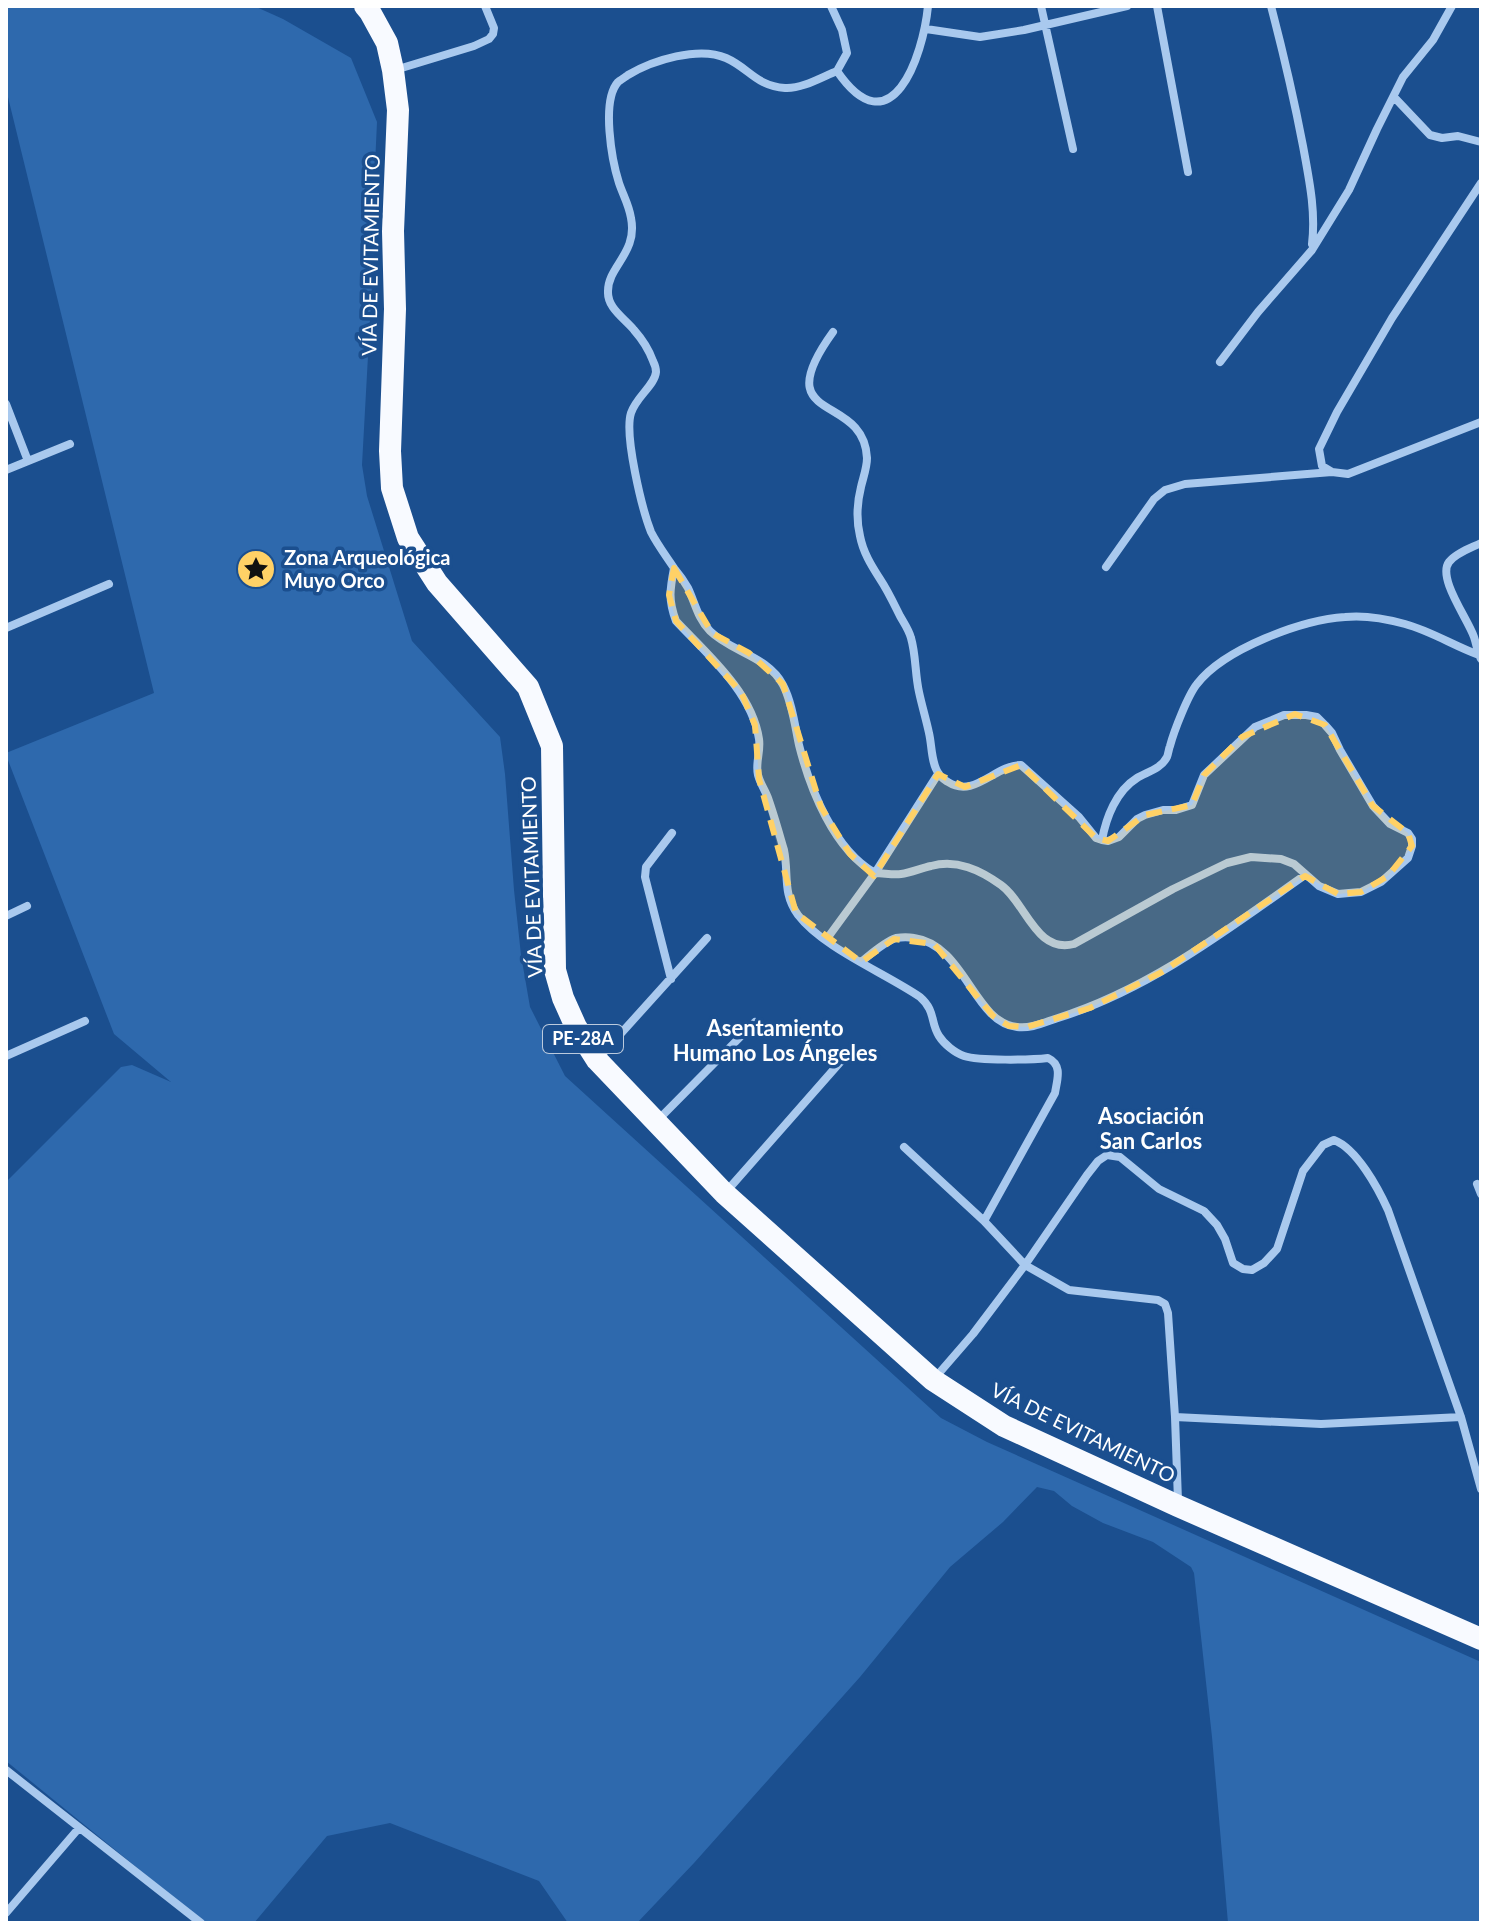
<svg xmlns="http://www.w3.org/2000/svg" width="1487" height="1929" font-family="Lato,sans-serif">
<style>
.green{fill:#2e69ad}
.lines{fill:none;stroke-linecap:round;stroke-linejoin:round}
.minor{stroke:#a9c9ee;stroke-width:8}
.trunk{stroke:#f8faff;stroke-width:22}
.marked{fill:#ffd166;fill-opacity:0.2;stroke:#ffd166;stroke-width:6;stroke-dasharray:16 10;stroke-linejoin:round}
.labels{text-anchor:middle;stroke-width:7;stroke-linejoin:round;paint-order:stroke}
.shield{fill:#1b4f8f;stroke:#bbcadd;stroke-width:2}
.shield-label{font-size:18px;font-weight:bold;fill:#fff}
.street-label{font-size:20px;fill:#fff;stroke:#1b4f8f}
.poi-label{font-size:20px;font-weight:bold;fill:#fff;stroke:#1b4f8f;text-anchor:start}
.neighbourhood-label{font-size:22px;font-weight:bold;fill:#fff;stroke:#1b4f8f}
</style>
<rect width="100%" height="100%" fill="#1b4f8f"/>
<path class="green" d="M6 6H254L283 19 351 58 377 122 372 230 374 247 362 465 367 496 412 641 500 737 505 774 514 890 521 955 530 1007 565 1076 941 1418 987 1442 1481 1662V1923H1228L1212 1737 1194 1573 1191 1567 1153 1542 1103 1523 1072 1506 1054 1491 1037 1487 1003 1522 950 1567 860 1677 694 1863 637 1923H568L539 1881 390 1823 327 1836 254 1923H205L6 1761V1182L121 1067 132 1065 171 1082 114 1034 6 755V753L154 693 6 89Z"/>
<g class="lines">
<path class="minor" d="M831 6 842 30 847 53 837 71C891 150 923 57 928 6
M1041 6 1073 149
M1157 6 1188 172
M1271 6C1283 52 1294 99 1303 146 1309 179 1316 211 1312 244
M926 29 980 37 1024 30 1127 6
M395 70 474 46 489 39 493 34 494 28 485 6
M837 71C822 77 802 89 785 88 756 86 749 68 726 58 699 46 653 60 628 75 627 76 619 81 618 82 601 101 612 161 619 183 623 195 629 205 631 218 638 253 608 266 608 291 607 308 624 318 634 330 642 339 649 350 653 361 655 365 656 368 656 372 655 385 636 397 631 413 624 435 642 509 651 532 657 544 666 556 674 568 670 589 668 600 676 621 707 654 752 692 759 739 761 752 755 763 758 775 760 783 765 790 768 798 774 815 779 833 784 850 789 874 782 893 798 915 823 948 885 973 920 997 936 1011 930 1022 939 1036 944 1044 955 1053 964 1056 979 1061 1031 1060 1048 1058 1063 1065 1057 1080 1055 1093L984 1221
M1394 97 1430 135 1442 138 1458 136 1481 142
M1481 183 1392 318 1337 412 1319 449 1322 466 1332 472 1348 474 1481 422
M1220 362 1258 312 1312 250 1349 190 1377 129 1403 77 1433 40 1452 6
M6 404 28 461
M6 470 70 444
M1106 567 1154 499 1165 490 1185 484 1332 472
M674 568C679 574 684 581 688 588 695 603 698 619 710 631 731 652 768 656 783 685 792 702 795 726 799 745 810 789 834 850 875 873L938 774
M6 628 109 584
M1479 655C1477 649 1476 643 1474 637 1468 619 1437 578 1449 562 1456 553 1471 548 1481 543
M1102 840C1106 818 1116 791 1137 778 1147 772 1161 769 1167 757 1168 755 1169 748 1170 746 1174 731 1188 695 1197 684 1224 649 1301 620 1345 617 1364 615 1387 619 1405 624 1431 631 1454 646 1479 655L1481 659
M6 916 27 906
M826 940 875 873C884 873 892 875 901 874 911 873 921 868 931 866 957 859 980 870 1001 885 1026 903 1036 954 1074 944L1173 889 1227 863 1251 857 1281 859 1294 864 1319 886 1338 894 1349 893 1361 892 1381 882 1408 858 1412 846V839L1408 833 1390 824 1373 806 1340 750 1332 733 1325 725 1317 717 1306 715H1284L1255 727 1204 775 1192 805 1176 810H1163L1145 815 1137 819 1119 837 1108 841 1102 840 1096 838 1079 817 1021 765C995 765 974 799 948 782 945 780 941 778 939 774 931 764 932 745 929 733 926 719 922 706 919 692 915 674 916 655 911 638 909 630 904 623 900 616 894 604 888 591 880 579 871 565 863 552 860 536 856 519 857 503 861 487 863 478 867 468 867 458 864 391 765 426 833 332
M861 962C871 954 884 942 896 938 902 937 909 937 914 938 965 945 974 1023 1017 1027 1031 1029 1045 1022 1058 1018 1150 989 1227 930 1305 875
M671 979 645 877 646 867 672 833
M6 1056 85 1021
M597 1060 707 938
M656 1122 755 1022
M904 1147 984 1221 1025 1265 1069 1290 1158 1300 1165 1304 1168 1313 1175 1417 1178 1501
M1477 1184 1481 1194
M725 1193 850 1051
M934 1379 973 1334 1025 1265 1087 1175 1098 1161 1107 1155 1120 1157 1159 1189 1204 1211 1217 1225 1225 1239 1233 1263 1243 1269 1252 1270 1264 1263 1277 1249 1303 1171 1323 1145 1334 1140C1357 1149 1378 1188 1388 1210L1461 1417 1481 1489
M1175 1417 1321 1424 1461 1417
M6 1770 201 1923
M6 1913 79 1828"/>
<path class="trunk" d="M365 6 370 12 387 43 393 70 398 110 393 231 395 309 390 451 392 488 408 538 437 583 528 687 552 746 555 970 563 998 576 1027 597 1060 724 1193 933 1380 1004 1426 1178 1506 1481 1639"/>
</g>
<path class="marked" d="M674 568 712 633 749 653 783 684 821 807 850 854 874 876 938 774 965 787 1021 765 1096 838 1108 841 1145 815 1192 805 1204 775 1242 737 1295 714 1325 725 1373 806 1408 833 1412 846 1388 876 1361 892 1338 894 1305 876 1162 972 1090 1008 1027 1027 1009 1026 993 1016 934 944 894 939 861 962 796 913 759 779 755 725 741 692 676 621 669 595Z"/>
<defs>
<symbol id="sight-disc" viewBox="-11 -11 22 22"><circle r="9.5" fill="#ffd166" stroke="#1b4f8f"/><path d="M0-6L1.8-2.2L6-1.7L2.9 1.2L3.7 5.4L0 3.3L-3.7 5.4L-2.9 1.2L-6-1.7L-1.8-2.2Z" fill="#111"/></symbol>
</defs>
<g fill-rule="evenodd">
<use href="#sight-disc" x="234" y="547" width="44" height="44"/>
</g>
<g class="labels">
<rect class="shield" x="543" y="1025" width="80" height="28" rx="6"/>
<g class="shield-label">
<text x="583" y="1045">PE-28A</text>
</g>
<g class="street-label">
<text transform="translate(371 255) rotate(-89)" y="7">VÍA DE EVITAMIENTO</text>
<text transform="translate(532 877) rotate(-92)" y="7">VÍA DE EVITAMIENTO</text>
<text transform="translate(1083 1433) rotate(26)" y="7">VÍA DE EVITAMIENTO</text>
</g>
<g class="poi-label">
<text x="284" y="565">Zona Arqueológica<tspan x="284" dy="23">Muyo Orco</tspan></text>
</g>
<g class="neighbourhood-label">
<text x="775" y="1036">Asentamiento<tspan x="775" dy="25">Humano Los Ángeles</tspan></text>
<text x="1151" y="1124">Asociación<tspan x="1151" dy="25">San Carlos</tspan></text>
</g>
</g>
<rect width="1487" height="1929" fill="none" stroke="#ffffff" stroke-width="16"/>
</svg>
